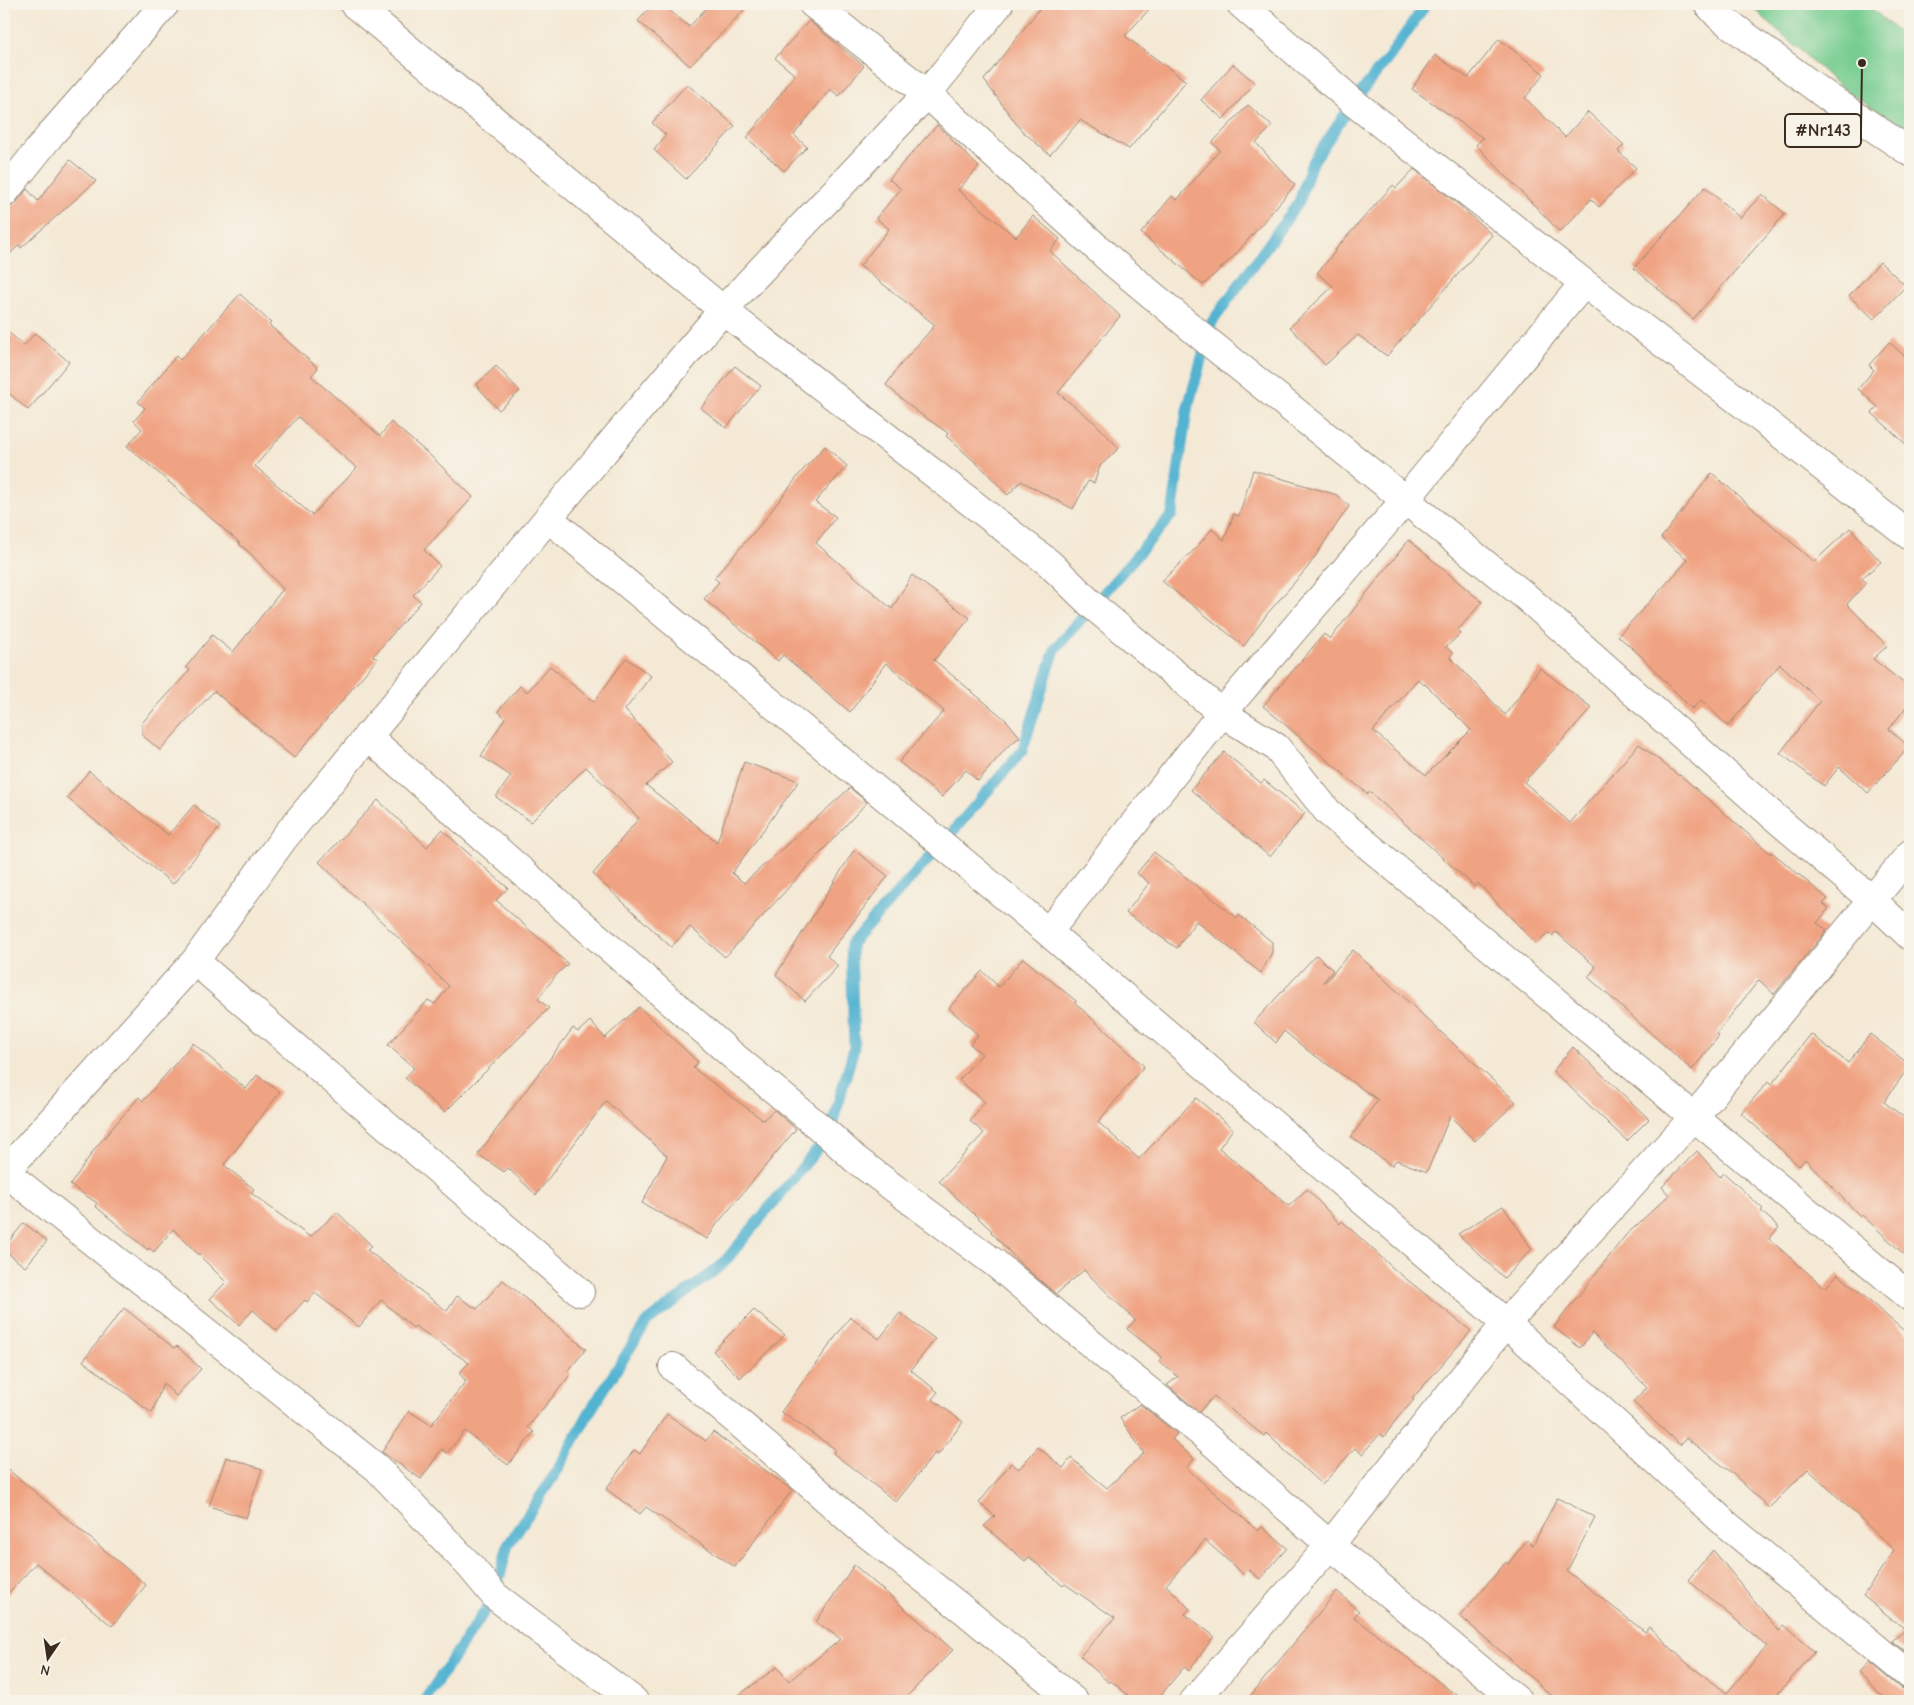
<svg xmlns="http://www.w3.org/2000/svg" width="1914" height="1705" font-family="'Comic Neue',sans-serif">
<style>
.green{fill:#77cd91;stroke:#597c58}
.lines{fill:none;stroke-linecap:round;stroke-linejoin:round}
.stream{stroke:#52b3d1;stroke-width:11}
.building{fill:#f0a382;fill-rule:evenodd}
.minor-casing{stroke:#988a7a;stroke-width:30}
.minor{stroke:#fff;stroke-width:28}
.leader{fill:none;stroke:#3b2a1e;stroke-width:2}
.callout-dot{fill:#3b2a1e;stroke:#f7f3e8;stroke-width:2}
.callout{fill:#f7f3e8;stroke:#3b2a1e;stroke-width:2}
.callout-label{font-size:18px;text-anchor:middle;font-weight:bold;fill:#3b2a1e}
</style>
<rect width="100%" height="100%" fill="#f7f3e8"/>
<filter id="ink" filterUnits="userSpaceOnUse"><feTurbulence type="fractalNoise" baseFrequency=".02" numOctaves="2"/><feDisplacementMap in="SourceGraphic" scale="10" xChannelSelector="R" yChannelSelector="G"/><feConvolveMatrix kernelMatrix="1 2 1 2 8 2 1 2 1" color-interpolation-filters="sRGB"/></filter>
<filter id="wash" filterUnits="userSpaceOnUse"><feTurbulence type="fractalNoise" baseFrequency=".0096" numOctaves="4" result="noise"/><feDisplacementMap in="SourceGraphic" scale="20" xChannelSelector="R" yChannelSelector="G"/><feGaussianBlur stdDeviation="1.12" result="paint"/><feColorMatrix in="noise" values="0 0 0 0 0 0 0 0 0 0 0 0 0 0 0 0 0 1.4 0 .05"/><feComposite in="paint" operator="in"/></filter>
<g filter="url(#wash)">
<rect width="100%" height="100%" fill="#f4e9d5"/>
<path class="green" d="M1749 4H1867L1910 43V129L1877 111 1837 84Z"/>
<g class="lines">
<path class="stream" d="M424 1701 495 1596 508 1545 557 1471 589 1413 646 1323 722 1265 829 1135 854 1048 851 944 942 844 1022 751 1055 649 1172 515 1187 410 1212 322 1299 202 1311 165 1353 102 1390 56 1426 4"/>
</g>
<g id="blocks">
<path class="building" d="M653 4H662L689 27 710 4H750L690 66 638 21Z
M1043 4H1154L1125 36 1186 81 1129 149 1080 120 1050 155 1021 130 984 80Z
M809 21 864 66 839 96 830 89 794 135 807 147 784 171 747 138 795 75 775 58Z
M1499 39 1544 74 1525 98 1565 137 1588 112 1624 145 1618 151 1636 168 1599 207 1591 199 1560 232 1476 145 1483 138 1412 89 1435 55 1468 78Z
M1233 64 1255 83 1223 119 1201 100Z
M687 84 735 126 686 179 654 150 666 135 652 123Z
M1248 105 1272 126 1256 143 1295 185 1235 255 1203 285 1141 233 1172 196 1177 200 1220 150 1212 143Z
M937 125 979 167 958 190 1016 237 1033 216 1060 239 1050 251 1120 316 1058 393 1094 422 1119 448 1100 466 1094 483 1088 481 1073 509 1021 481 1008 495 982 468 946 436 948 433 916 411 886 385 901 364 935 325 860 266 889 229 876 218 901 189 889 179Z
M70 160 96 181 21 248 19 245 4 260V208L10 207 16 203 27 189 38 201Z
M1414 169 1459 205 1492 235 1387 356 1358 335 1325 365 1290 327 1333 286 1317 273 1335 252 1334 251 1393 185 1396 188Z
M1705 187 1740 218 1762 194 1785 214 1693 319 1634 268Z
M1880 262 1906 286 1874 319 1849 296Z
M240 294 271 323 269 325 318 368 311 376 380 436 391 422 433 458 473 497 424 550 440 566 413 595 421 602 373 656 377 659 294 758 214 691 160 750 142 735V723L190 670 186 667 212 635 233 652 283 589 251 554 239 544 240 543 127 446 142 429 134 421 145 408 138 402 176 356 180 360ZM298 417 357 468 312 515 255 466Z
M4 328 24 346 35 333 69 362 28 410 4 389Z
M1889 342 1910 361V448L1872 413 1878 407 1858 389 1874 370 1869 365Z
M496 366 520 391 499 410 476 385Z
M735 366 761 386 726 428 701 408Z
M825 446 847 466 815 502 836 517 816 543 892 609 912 575 970 618 934 660 1007 721 1020 737 1007 747 978 781 966 770 942 797 899 762 944 711 886 663 850 712 783 655 778 661 704 599 719 582 714 578 762 523 802 471Z
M1253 470 1337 495 1349 506 1308 567 1267 614 1244 646 1162 581 1195 549 1212 529 1224 540 1234 514 1239 516Z
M1712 473 1814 562 1850 528 1881 562 1862 578 1866 583 1847 604 1887 646 1873 659 1910 688V702L1889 729 1909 747 1868 793 1839 767 1824 786 1780 753 1820 701 1780 664 1728 726 1701 700 1692 709 1640 655 1618 636 1688 560 1661 538Z
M1409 540 1482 602 1458 630 1461 633 1446 647 1453 653 1450 657 1505 715 1540 668 1592 708 1524 782 1570 823 1639 744 1679 776 1680 775 1771 854 1772 852 1828 899 1823 904 1829 908 1817 923 1827 930 1774 994 1759 980 1716 1034 1719 1036 1692 1070 1588 977 1596 967 1556 932 1552 936 1549 933 1536 944 1478 883 1475 887 1370 792 1368 794 1353 782 1263 706 1324 634 1330 639ZM1418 679 1424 685 1425 684 1471 730 1426 775 1373 731Z
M626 658 651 676 625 710 672 762 646 785 717 842 744 762 799 781 732 873 744 883 850 788 867 802 725 957 690 927 671 947 593 874 639 818 586 767 531 822 496 797 511 776 481 756 505 718 498 711 520 686 527 692 550 666 594 702Z
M1224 752 1261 783 1264 780 1305 813 1270 857 1191 790Z
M89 771 168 835 194 805 220 827 173 884 67 798Z
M378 800 427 847 442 830 508 888 496 900 568 964 556 975 538 999 549 1008 445 1112 405 1078 414 1068 388 1045 428 1000 435 1004 449 986 319 862Z
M854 850 888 876 827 956 838 966 805 1001 776 975Z
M1154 852 1237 918 1239 915 1272 942V952L1261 973 1196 921 1177 948 1126 913 1149 883 1137 873Z
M1353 950 1516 1102 1475 1141 1450 1116 1427 1172 1396 1160 1392 1166 1351 1137 1378 1100 1307 1050 1284 1031 1276 1043 1254 1022 1316 955 1333 970 1323 982 1324 983Z
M1023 958 1076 1001 1075 1003 1144 1066 1098 1122 1139 1159 1196 1098 1233 1129 1219 1148 1289 1206 1307 1189 1340 1224 1342 1221 1394 1269 1471 1331 1412 1399 1414 1400 1398 1417 1384 1437 1380 1434 1362 1454 1355 1448 1322 1485 1266 1433 1264 1436 1214 1396 1199 1412 1167 1385 1178 1377 1159 1361 1162 1357 1127 1329 1135 1320 1084 1270 1056 1294 1022 1265 991 1232 992 1231 939 1181 984 1133 970 1121 985 1102 959 1080 982 1054 970 1044 978 1035 949 1008 982 971 999 987Z
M639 1007 698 1062 693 1068 763 1120 774 1110 796 1129 717 1224 707 1239 642 1203 667 1156 606 1101 536 1195 508 1168 504 1172 478 1154 573 1028 578 1032 590 1021 605 1038Z
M1811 1034 1848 1063 1870 1034 1910 1065 1884 1102 1910 1122V1260L1862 1215 1860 1216 1805 1159 1799 1166 1741 1113 1768 1082 1771 1085Z
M193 1043 246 1089 257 1075 280 1092 224 1165 254 1189 251 1193 310 1237 337 1212 372 1246 367 1250 447 1311 457 1296 477 1309 503 1280 586 1349 568 1371 571 1374 528 1427 534 1432 508 1465 465 1431 447 1453 442 1449 421 1479 382 1452 409 1411 431 1425 466 1381 459 1373 469 1363 415 1326 413 1328 381 1300 359 1327 315 1293 307 1302 305 1300 277 1331 253 1310 239 1325 210 1299 226 1282 173 1229 154 1252 149 1248 148 1250 95 1206 97 1203 70 1185 96 1147 139 1097 143 1101Z
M1573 1047 1649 1119 1627 1141 1553 1071Z
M1697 1151 1720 1177 1724 1173 1763 1209 1761 1211 1779 1227 1769 1239 1825 1288 1838 1274 1910 1336V1656L1892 1641 1905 1629 1863 1596 1894 1550 1808 1469 1769 1508 1731 1472 1686 1438 1680 1445 1633 1402 1647 1387 1592 1333 1580 1348 1554 1327 1625 1236 1669 1195 1662 1187Z
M1503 1206 1532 1249 1504 1278 1458 1234Z
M24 1223 47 1241 25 1267 4 1250V1247Z
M124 1308 174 1348 177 1346 201 1369 176 1396 163 1383 152 1413 83 1361Z
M754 1310 785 1335 740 1378 713 1351Z
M900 1313 935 1339 911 1370 938 1392 932 1399 963 1422 938 1455 935 1453 896 1502 833 1453 835 1449 781 1412 850 1317 879 1339Z
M1140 1404 1177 1434 1172 1439 1194 1459 1186 1468 1258 1531 1262 1527 1287 1548 1260 1579 1249 1570 1244 1575 1205 1540 1166 1585 1190 1609 1185 1614 1214 1636 1189 1671 1184 1667 1156 1701H1135L1111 1681 1109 1683 1080 1656 1115 1618 1065 1584 1063 1586 1029 1557 1025 1561 984 1526 995 1516 979 1503 1011 1463 1019 1469 1038 1447 1063 1468 1071 1458 1107 1488 1144 1453 1120 1418Z
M667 1414 706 1441 713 1432 792 1490 735 1567 646 1507 640 1514 606 1489 634 1450 640 1454Z
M226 1457 262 1469 246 1518 209 1506Z
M4 1466 146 1585 112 1626 36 1563 4 1598Z
M1557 1498 1595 1517 1567 1571 1645 1632 1649 1627 1688 1664 1727 1693 1767 1646 1688 1580 1713 1550 1779 1631 1784 1625 1815 1652 1771 1701H1558L1460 1616 1506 1562 1508 1564 1527 1540 1533 1545Z
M854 1565 953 1650 902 1701H731L777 1667 789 1681 841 1639 816 1622Z
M1337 1591 1359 1611 1354 1617 1464 1701H1246Z
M1869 1662 1900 1688 1910 1691V1701H1887L1859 1672Z"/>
</g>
</g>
<g filter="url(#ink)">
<use href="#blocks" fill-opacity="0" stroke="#988a7a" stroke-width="1"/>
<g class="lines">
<defs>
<path id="minor" d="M354 4 723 310 1049 563 1092 605 1222 713 1406 499 1584 283
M813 4 927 94 1115 264 1206 340 1525 596 1771 814 1872 900 1910 936
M1241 4 1353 102 1584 283 1744 405 1910 536
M1708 4 1719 16 1828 97 1910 152
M4 193 52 133 165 4
M548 518 1048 932
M367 736 731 1054 829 1135 855 1159 996 1264 1120 1368 1205 1436 1330 1545 1518 1701
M195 961 580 1292
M5 1172 377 1468 470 1566 495 1596 634 1701
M4 1173 195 961 284 838 548 518 723 310 927 94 999 4
M1910 1297 1328 812 1276 747 1222 713 1048 932 1506 1323 1727 1525 1910 1676
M673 1367 770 1449 857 1526 965 1611 1074 1701
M1194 1701 1330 1545 1506 1323 1694 1117 1910 854"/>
</defs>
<use href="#minor" class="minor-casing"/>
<use href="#minor" class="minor"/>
</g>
</g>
<path class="leader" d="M1862 63L1861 130"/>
<circle class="callout-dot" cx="1862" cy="63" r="5"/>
<rect class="callout" x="1785" y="114" width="76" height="33" rx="5"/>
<g class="callout-label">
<text x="1823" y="136">#Nr143</text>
</g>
<rect width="1914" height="1705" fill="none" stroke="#f7f3e8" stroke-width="20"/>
<g transform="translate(48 1658) rotate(193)" stroke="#f7f3e8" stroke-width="4" paint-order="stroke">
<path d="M0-4L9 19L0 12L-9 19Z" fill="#3b2a1e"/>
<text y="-8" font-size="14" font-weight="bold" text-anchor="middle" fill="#3b2a1e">N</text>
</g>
</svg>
